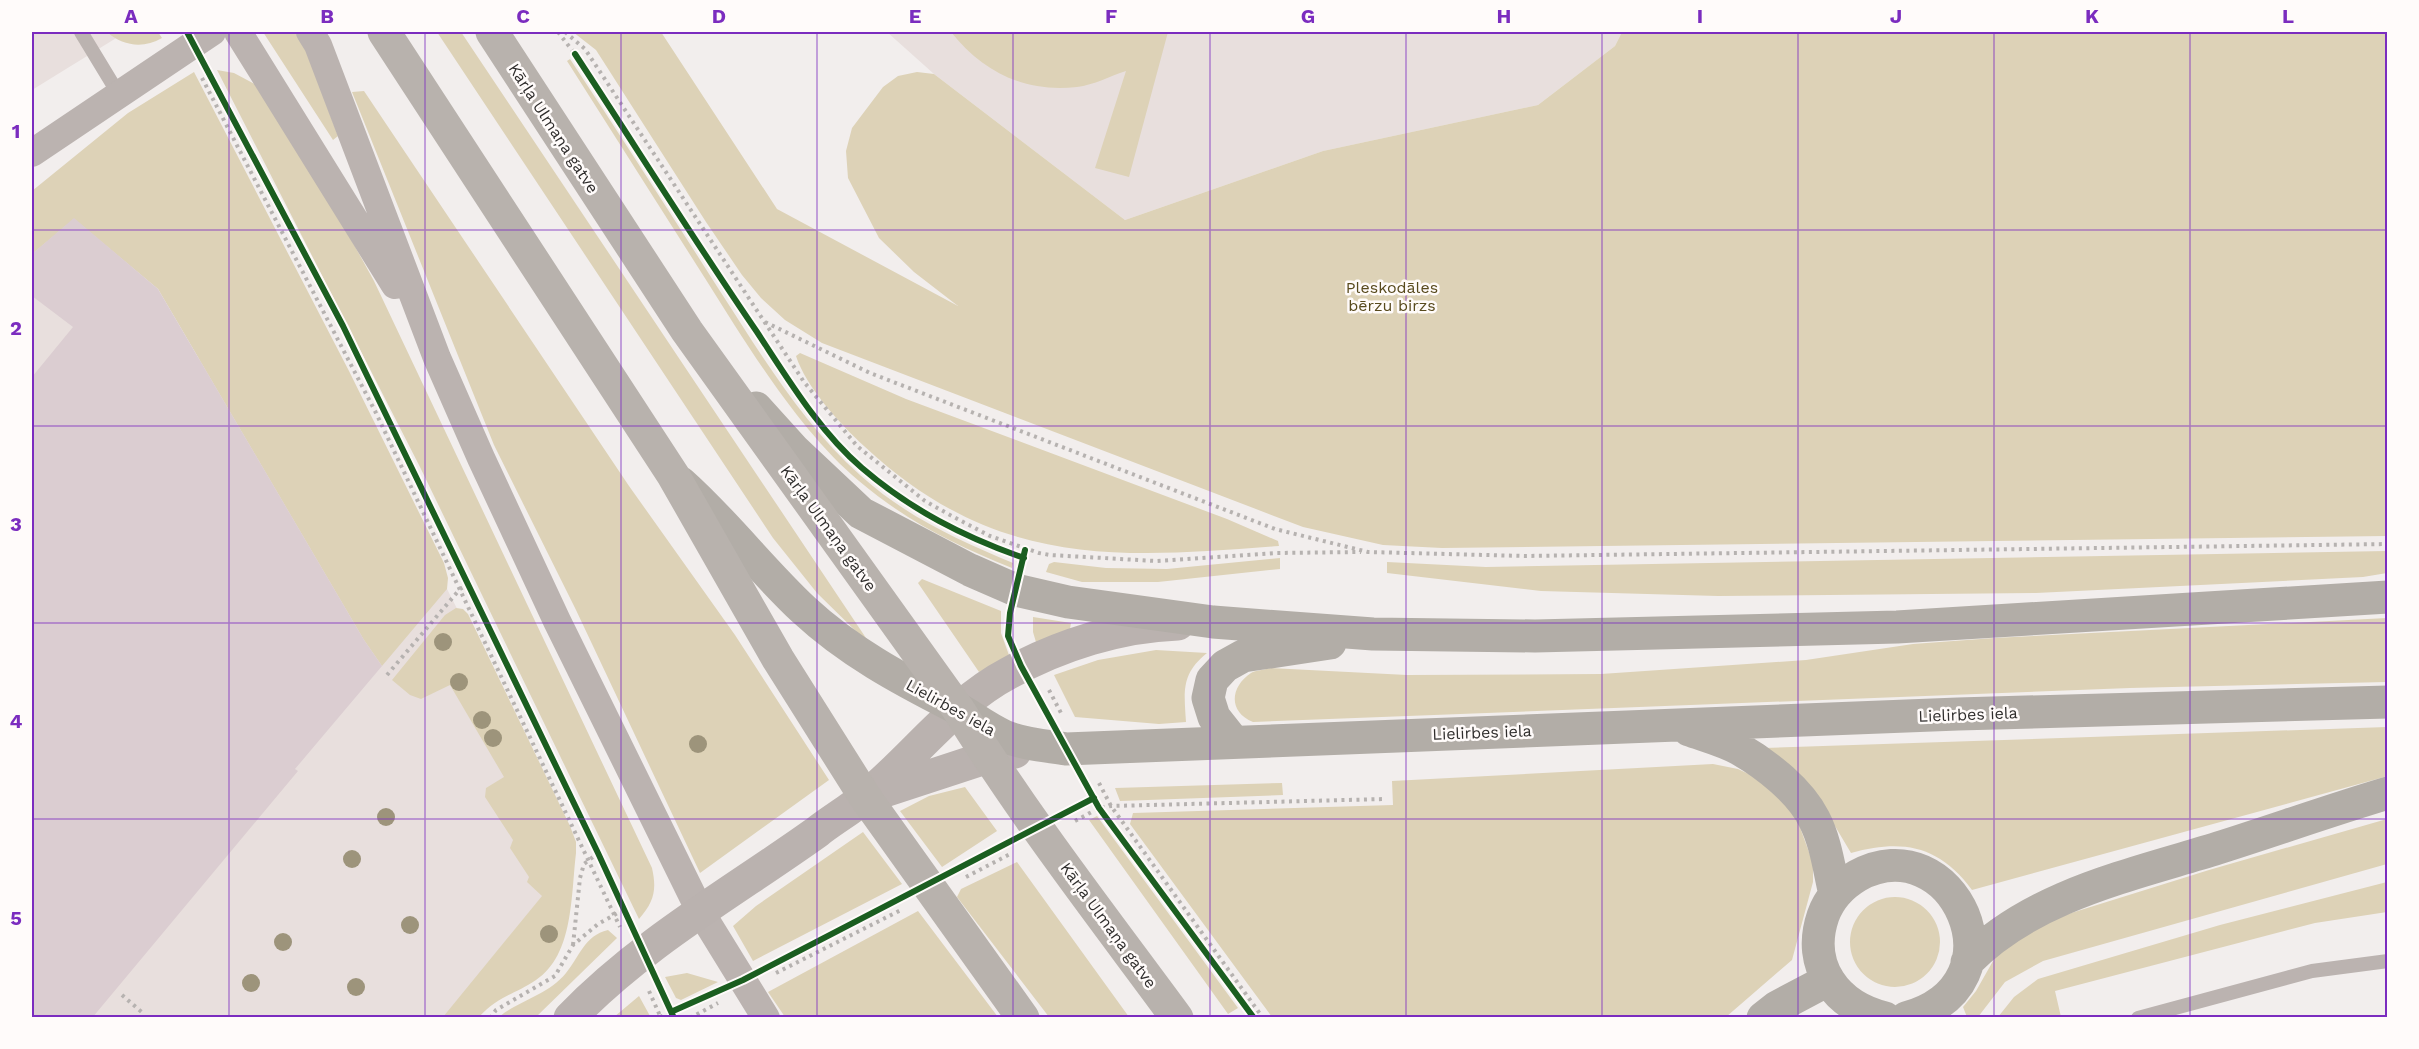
<svg xmlns="http://www.w3.org/2000/svg" width="2419" height="1049" font-family="'Work Sans',sans-serif">
<style>
.built{fill:#e8dfdd}
.green{fill:#ddd2b7}
.building{fill:#dbcdd1}
.lines{fill:none;stroke-linecap:round;stroke-linejoin:round}
.path{stroke:#b6b2b0;stroke-width:4;stroke-dasharray:3 4.5;stroke-linecap:butt}
.lane{stroke:#bbb3b0;stroke-width:14}
.street{stroke:#bbb3b0;stroke-width:28}
.secondary{stroke:#bab2af;stroke-width:33}
.primary{stroke:#b2ada7;stroke-width:33}
.highway{stroke:#b8b2ad;stroke-width:33}
.cycleway-casing{stroke:#fffbfa;stroke-width:10}
.cycleway{stroke:#1b5e20;stroke-width:6}
.tree{fill:#9d947b}
.grid{fill:none;stroke:#7b2cbf;stroke-width:1.5;stroke-opacity:0.55}
.labels{text-anchor:middle;stroke-width:5;stroke-linejoin:round;paint-order:stroke}
.street-label{font-size:16px;fill:#2f2d2c;stroke:#fffbfa}
.park-label{font-size:16px;fill:#584a1d;stroke:#fffbfa}
.neatline{fill:none;stroke:#7b2cbf;stroke-width:2}
.grid-label{font-size:20px;text-anchor:middle;font-weight:bold;fill:#7b2cbf}
</style>
<rect width="100%" height="100%" fill="#f2eeed"/>
<path class="built" d="M32 32H126L32 90Z
M887 32H1622L1615 46 1538 105 1323 151 1125 220 934 74Z
M32 204 447 589 576 842V853L474 1017 32 1018Z"/>
<path class="green" d="M107 32H158L162 38C143 49 123 46 107 32Z
M263 32H297L305 47 338 136 333 140Z
M437 32H461L872 647 817 593 773 538Z
M573 32H661L777 209 958 306 914 272 879 238 848 178 846 151 852 128 883 87 898 76 917 72 934 74 1125 220 1323 151 1538 105 1615 46 1622 32H2387V536L1442 548 1383 545 1303 527 822 343 785 320 761 298 742 275 706 222 596 50Z
M951 32H1168L1129 177 1095 168 1126 71C1110 76 1094 85 1077 87 1025 93 983 72 951 32Z
M570 59C620 135 669 211 718 288 760 353 802 423 860 475 905 516 958 540 1013 563L1012 568C955 545 906 521 859 481 800 432 749 348 708 283 661 209 614 135 567 61Z
M217 70 234 73 262 88 308 161 374 281 652 868C657 890 654 902 639 919L420 467Z
M194 72 349 371 444 563 448 578 447 589 382 666 364 640 158 289 74 219 32 254V191L128 113Z
M364 91 629 486 735 635 829 780 700 873 576 610 494 445 352 92Z
M800 353 906 399 1227 519 1278 541 1279 546C1114 559 994 567 864 446 840 424 806 387 796 356Z
M2387 551V573L2363 577 2036 593 1718 596 1541 591 1387 573V562L1486 567Z
M1280 558V569L1158 582H1082L1046 572 1049 564 1054 562 1106 568 1167 569Z
M922 579 1001 611V633L1010 658 979 672 918 583Z
M456 608 463 609 468 614 570 826 576 842V853C571 894 574 955 536 980 514 995 499 995 479 1017H443L542 896 527 882 529 877 510 848 513 840 485 797 486 788 504 777 450 685 421 699 410 695 392 680 445 615Z
M1033 617 1071 623 1069 635 1038 649 1033 632Z
M2387 618V682L2130 688 1253 722C1228 712 1230 687 1251 673 1256 670 1264 670 1270 668L1407 675 1601 674 1806 660 1913 644 1994 638Z
M1156 650 1207 653C1181 674 1184 691 1186 722L1159 724 1075 717 1054 675 1098 660Z
M2387 727 2388 776 1972 890C1939 845 1902 839 1851 853L1829 816 1764 748Z
M1713 764 1738 769 1755 777 1786 805 1798 822 1813 863V882L1792 960 1726 1017H1272L1130 824 1133 813 1393 805 1392 781Z
M1282 783 1283 795 1120 801 1115 788Z
M965 787 997 831 942 867 900 811 929 796Z
M1097 816 1238 1008 1228 1014 1089 820Z
M2387 819V864L2043 961 2005 982 1978 1017H1967L1963 1007 1976 991 2001 947 2036 924 2209 870Z
M863 832 902 884 753 961 733 926 756 906Z
M1017 862 1129 1017H1049L957 897 961 889Z
M2387 882V912L2315 923 2055 991 2061 1017H1998L2014 997 2038 979 2220 925Z
M1850 942a45 45 0 1 1 90 0a45 45 0 1 1-90 0Z
M918 911 998 1017H785L768 992Z
M608 930 617 938 536 1017H499C520 1000 548 995 566 973 580 956 584 936 608 930Z
M687 973 718 982 681 1000 676 998 665 977Z
M639 996 650 1016 614 1017Z"/>
<path class="building" d="M74 218 158 289 364 640 382 666 295 769 298 771 92 1018H32V377L73 327 32 296V254Z"/>
<g class="lines">
<path class="path" d="M558 32 575 54
M565 32 585 49 804 382 857 446 925 501 950 515 990 536 1039 553 1050 555 1156 561 1277 553 1361 552
M202 78 376 413 620 927
M765 322 870 373 1275 529 1368 552 1525 556 2388 544
M387 675 460 589 468 585
M1049 690 1061 713
M1099 783 1111 806 1263 1018
M1075 821 1099 808 1111 806 1384 799
M966 877 1012 853
M573 945 580 878 584 864 598 853
M776 973 903 909
M649 991 661 1018
M122 995 144 1014
M660 1017 673 1011
M490 1018 496 1010 555 976 573 945 598 924 625 909
M690 1018 718 1003
M1246 1018 1257 1009"/>
<path class="lane" d="M81 32 118 93
M2138 1018 2312 971 2388 961"/>
<path class="street" d="M238 32 395 285
M310 32 318 45 437 358 481 458 557 621 700 911 766 1018
M32 153 212 32"/>
<path class="secondary" d="M872 795 988 757 1015 752
M570 1018C642 943 733 892 817 832 832 820 850 810 865 797 914 757 952 703 1009 673 1060 645 1120 626 1178 624"/>
<path class="primary" d="M756 408 794 450 861 513 970 570 1016 590 1068 602 1213 622 1373 634 1535 636 1897 627 2388 597
M681 483C725 522 761 570 804 610 848 651 900 679 953 706 970 715 986 728 1004 736 1022 744 1047 746 1066 749L1958 714 2388 702
M1689 730C1706 736 1725 741 1741 750 1767 765 1800 791 1814 819 1826 842 1829 869 1835 894
M1233 741 1214 717 1208 698 1212 680 1225 666 1243 656 1330 643
M1967 962C2032 895 2132 875 2218 848 2275 830 2331 810 2388 793
M1763 1018 1777 1007 1828 980
M1885 1018C1836 1006 1806 966 1823 916 1829 899 1842 885 1857 876 1952 823 2029 984 1906 1018"/>
<path class="highway" d="M384 32 673 475 778 659 865 797 1023 1018
M492 32 687 331 958 709C1024 816 1102 916 1177 1018"/>
<defs>
<path id="cycleway" d="M187 32 343 326 598 853 674 1018
M575 54C636 147 694 240 757 332 788 379 819 431 862 468 911 510 964 537 1024 558
M1025 550 1010 613 1008 636 1021 666 1099 808 1254 1018
M673 1011 743 980 1094 798"/>
</defs>
<use href="#cycleway" class="cycleway-casing"/>
<use href="#cycleway" class="cycleway"/>
</g>
<g class="tree">
<circle cx="443" cy="642" r="9"/>
<circle cx="459" cy="682" r="9"/>
<circle cx="482" cy="720" r="9"/>
<circle cx="493" cy="738" r="9"/>
<circle cx="698" cy="744" r="9"/>
<circle cx="386" cy="817" r="9"/>
<circle cx="352" cy="859" r="9"/>
<circle cx="410" cy="925" r="9"/>
<circle cx="549" cy="934" r="9"/>
<circle cx="283" cy="942" r="9"/>
<circle cx="251" cy="983" r="9"/>
<circle cx="356" cy="987" r="9"/>
</g>
<path class="grid" d="M229 32V1018M425 32V1018M621 32V1018M817 32V1018M1013 32V1018M1210 32V1018M1406 32V1018M1602 32V1018M1798 32V1018M1994 32V1018M2190 32V1018M32 230H2388M32 426H2388M32 623H2388M32 819H2388"/>
<g class="labels">
<g class="street-label">
<text transform="translate(554 128) rotate(57)" y="6">Kārļa Ulmaņa gatve</text>
<text transform="translate(829 528) rotate(54)" y="6">Kārļa Ulmaņa gatve</text>
<text transform="translate(951 707) rotate(29)" y="6">Lielirbes iela</text>
<text transform="translate(1968 714) rotate(-2)" y="6">Lielirbes iela</text>
<text transform="translate(1482 732) rotate(-2)" y="6">Lielirbes iela</text>
<text transform="translate(1109 925) rotate(54)" y="6">Kārļa Ulmaņa gatve</text>
</g>
<g class="park-label">
<text x="1392" y="293">Pleskodāles<tspan x="1392" dy="18">bērzu birzs</tspan></text>
</g>
</g>
<rect width="2419" height="1049" fill="none" stroke="#fffbfa" stroke-width="66"/>
<rect x="33" y="33" width="2353" height="983" class="neatline"/>
<g class="grid-label">
<text x="131" y="23">A</text>
<text x="327" y="23">B</text>
<text x="523" y="23">C</text>
<text x="719" y="23">D</text>
<text x="915" y="23">E</text>
<text x="1111" y="23">F</text>
<text x="1308" y="23">G</text>
<text x="1504" y="23">H</text>
<text x="1700" y="23">I</text>
<text x="1896" y="23">J</text>
<text x="2092" y="23">K</text>
<text x="2288" y="23">L</text>
<text x="16" y="138">1</text>
<text x="16" y="335">2</text>
<text x="16" y="531">3</text>
<text x="16" y="728">4</text>
<text x="16" y="925">5</text>
</g>
</svg>
